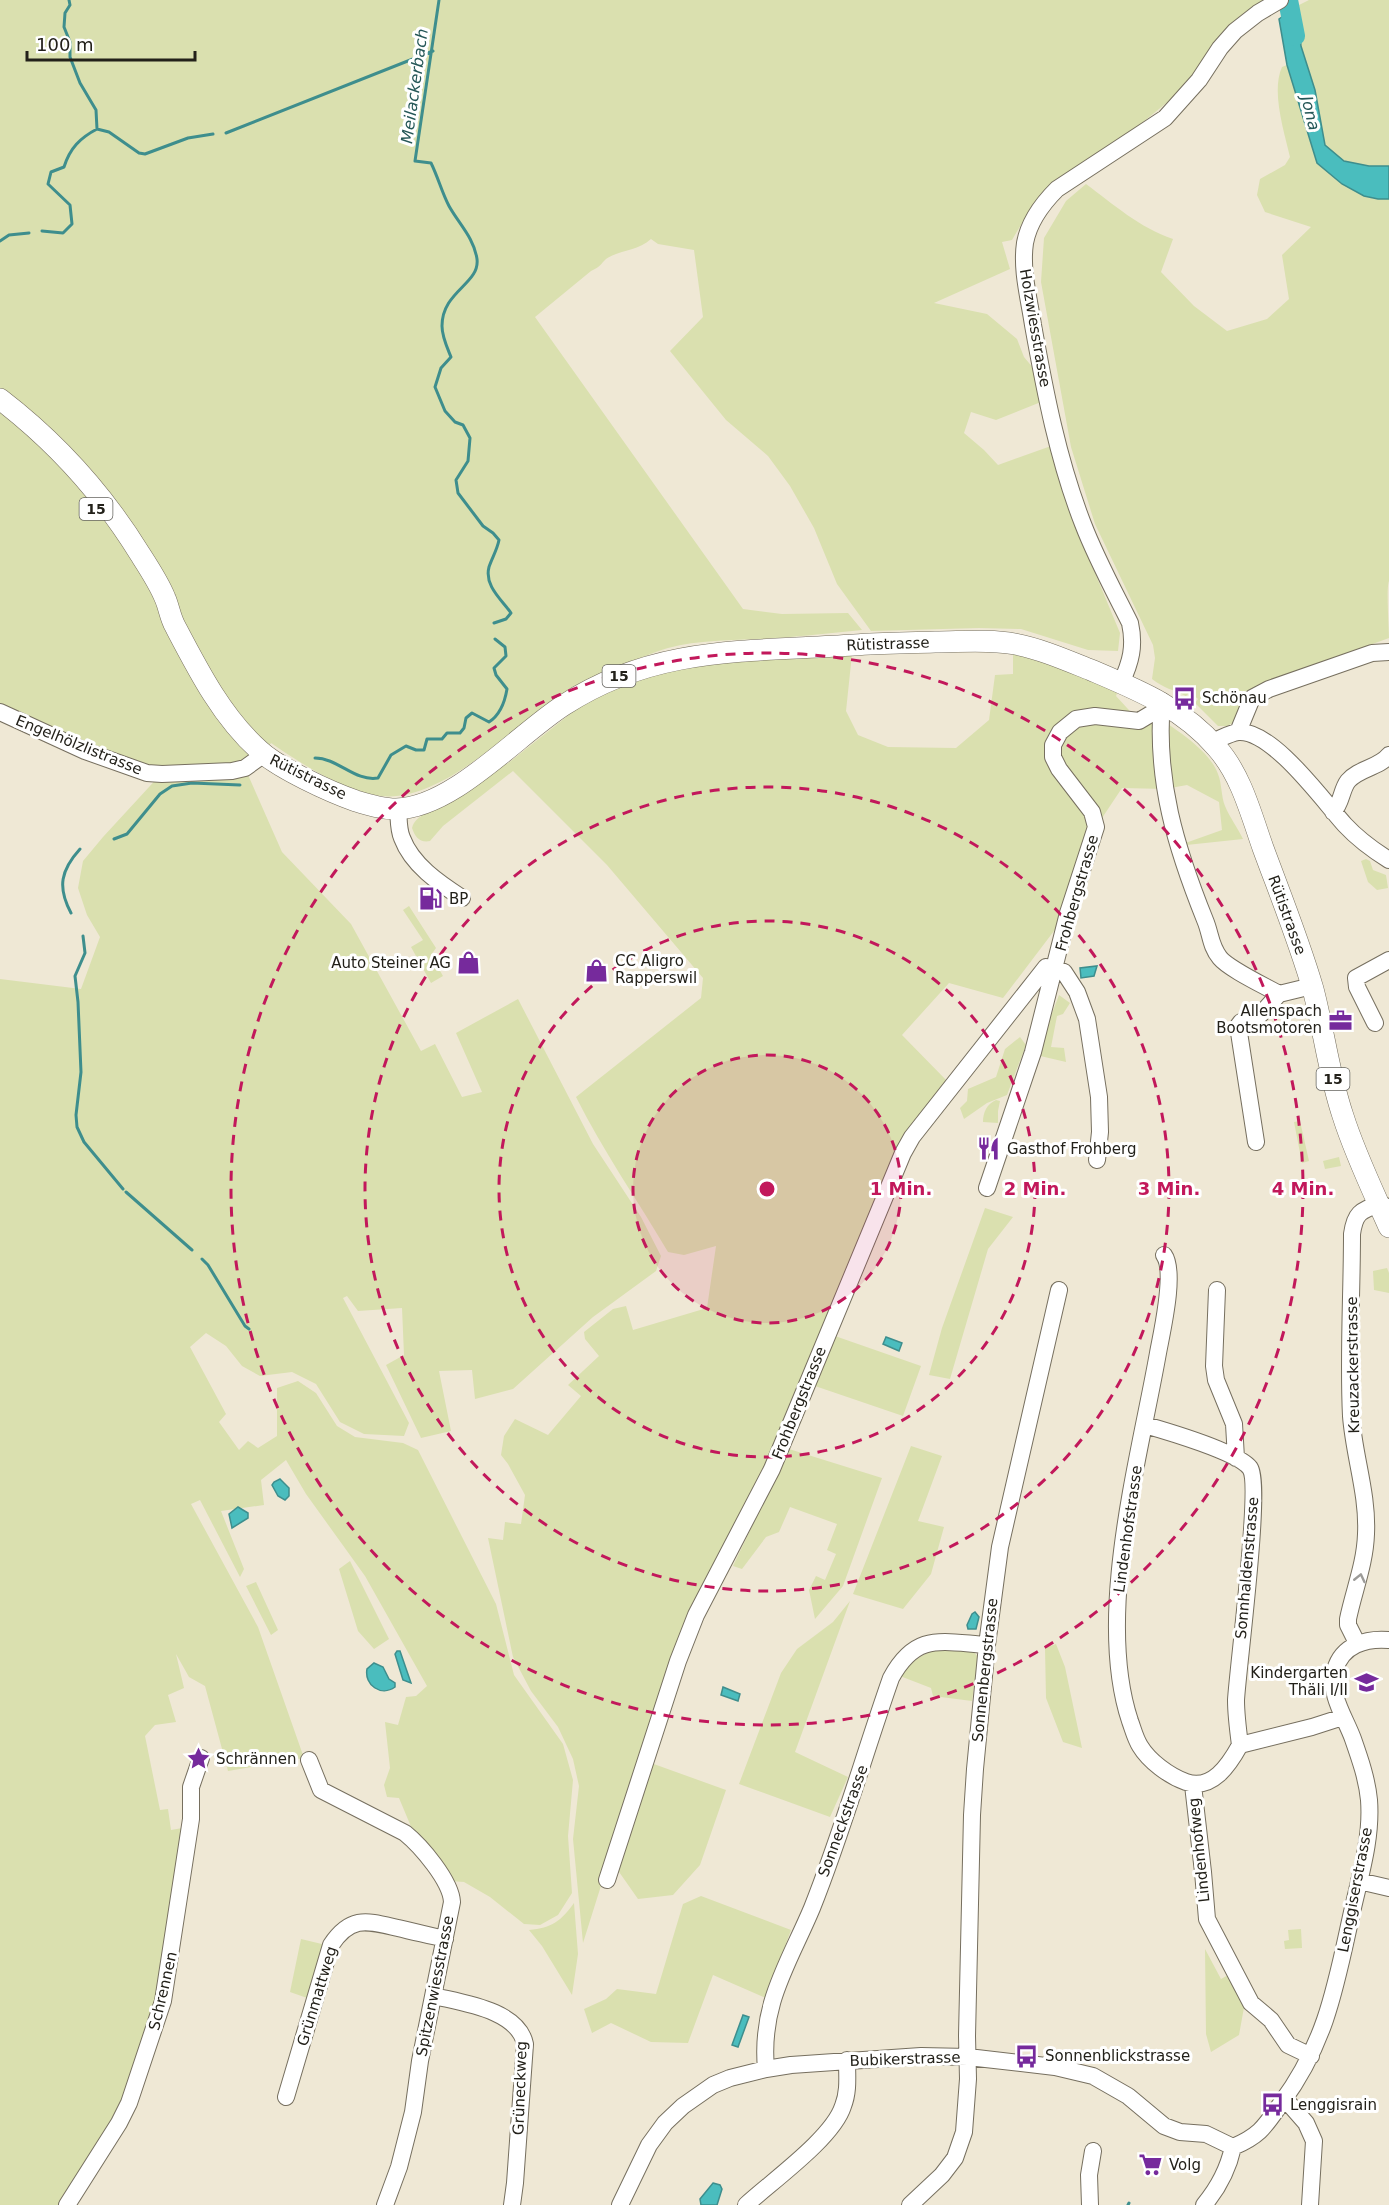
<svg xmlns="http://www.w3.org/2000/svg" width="1389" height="2205" font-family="'DejaVu Sans',sans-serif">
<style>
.green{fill:#dae0af}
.water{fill:#4abdbe;stroke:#3e8e8d;stroke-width:1.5}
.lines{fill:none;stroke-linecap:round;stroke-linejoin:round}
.stream{stroke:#3e8e8d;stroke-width:3}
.river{stroke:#4abdbe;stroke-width:20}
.minor-casing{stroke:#766f5f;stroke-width:18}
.major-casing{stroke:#766f5f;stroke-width:22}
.minor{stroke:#fff;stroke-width:16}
.major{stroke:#fff;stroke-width:21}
.oneway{stroke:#9c9b98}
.ring{fill:none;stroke:#c2185b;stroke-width:3;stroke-dasharray:10 8}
.labels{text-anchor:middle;stroke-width:6;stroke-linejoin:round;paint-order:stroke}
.shield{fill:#fff;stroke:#65645f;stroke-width:1.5}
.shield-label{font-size:14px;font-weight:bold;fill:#23211a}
.street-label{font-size:15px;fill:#23211a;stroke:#fff}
.poi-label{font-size:15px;fill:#23211a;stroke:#fff;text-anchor:start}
.water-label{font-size:16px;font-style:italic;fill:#255757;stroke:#fff}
.centre{fill:#c2185b;stroke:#fff;stroke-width:3}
.ring-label{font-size:18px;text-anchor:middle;font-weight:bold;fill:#c2185b;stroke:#fff;stroke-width:6;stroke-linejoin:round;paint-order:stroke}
</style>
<rect width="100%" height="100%" fill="#efe8d5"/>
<path class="green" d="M0 0H1265L1175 96 1025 218 1012 240 1002 242 1010 269 934 303 987 314 1017 339 1024 357 1034 369 1041 402 996 420 971 412 964 433 984 450 998 465 1051 446 1083 544 1120 633 1118 651 1088 650 1021 629 979 628 871 631 837 584 814 528 790 486 768 456 726 420 670 351 703 317 694 250 658 244 651 239C638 251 619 250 606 259 600 265 600 267 591 271L535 317 743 609 782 614 848 613 862 630C829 633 796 637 762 639 731 640 699 640 668 648 651 653 633 661 617 668 594 677 570 692 549 705 503 735 440 802 381 796 345 792 300 763 271 743L263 755 245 768 282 852 351 924 421 1051 435 1044 462 1097 482 1092 456 1033 518 999 593 1144 641 1217 661 1256 656 1271 593 1317 513 1389 475 1399 472 1370 439 1371 451 1431 421 1438 386 1365 404 1355 402 1308 358 1311 347 1296 343 1298 409 1423 404 1436 364 1434 340 1422 316 1384 292 1372 260 1376 242 1366 226 1346 206 1333 190 1347 226 1414 219 1422 239 1450 248 1441 258 1448 277 1436V1388L298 1381 316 1393 337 1426 355 1437 403 1443 418 1450 496 1604 514 1675 563 1744 573 1780 568 1836 572 1893 558 1915 540 1925 524 1924 490 1897 464 1882 450 1881 412 1829 399 1798 387 1797 384 1785 390 1768 385 1722 398 1725 406 1697 416 1696 427 1686 365 1576 306 1494 286 1460 261 1480 264 1505 221 1511 244 1569 240 1577 200 1500 191 1504 258 1627 304 1758 228 1771 205 1686 189 1677 176 1654 184 1688 168 1695 176 1722 155 1725 145 1736 160 1810 168 1809 171 1830 188 1827 161 2000 128 2100 64 2205H0V979L81 989 100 937 87 915 78 888 83 861 103 837 161 774 0 712Z
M1309 0H1389V166H1369L1344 161 1325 145 1315 90 1301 46 1297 6Z
M1287 65 1317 163 1342 184 1364 196 1378 199H1389V581C1386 588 1389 627 1389 638L1263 684 1238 720 1227 726H1218L1195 703 1198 699 1190 692 1186 696C1174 690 1163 688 1152 679L1155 658 1153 645 1095 524 1071 447 1041 282 1044 238 1066 201 1086 184C1113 204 1140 228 1173 239L1161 272 1194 306 1227 331 1267 319 1289 299 1282 255 1311 227 1265 212 1257 195 1260 179 1285 165 1290 157C1284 131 1271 91 1282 67Z
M1013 644 1121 683 1116 696 1139 721 1157 717C1177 730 1210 751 1218 774 1222 784 1221 796 1225 806 1230 818 1238 828 1243 839L1177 846 1222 830 1219 802 1187 785 1165 789 1122 788 1096 827 1060 923 1003 998 949 983 902 1035 948 1082 900 1147 742 1518 683 1625 583 1943 573 1839 579 1786 573 1759 558 1727 531 1691 513 1657 488 1538 503 1540 505 1522 521 1524 525 1495 508 1464 501 1455 504 1436 515 1419 548 1435 581 1396 568 1385 599 1356 585 1339 584 1332 613 1309 626 1306 633 1330 707 1308 716 1246 684 1255 668 1252C638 1201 603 1151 576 1097L701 998 703 978 607 865 513 771 443 826 430 841C420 843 415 837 412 828 416 814 430 813 442 807 464 796 484 776 503 760L507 764 594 695 684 664 852 654 846 711 858 735 888 747 956 748 989 720 995 675 1013 674Z
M1366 859 1370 861 1373 870 1386 875 1388 888 1377 890 1368 882 1361 861Z
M409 906 436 948 431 955 443 976 431 983 411 947 423 940 403 910Z
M1059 995 1070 1003 1063 1014 1057 1016 1051 1047 1064 1048 1066 1062 1036 1055Z
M1020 1037 1026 1045 1007 1095 987 1103 964 1119 960 1108 967 1101 968 1089 996 1077 1005 1049Z
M996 1100 1000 1101 998 1111V1123L983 1122C983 1112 987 1104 996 1100Z
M1300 1121 1309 1161 1302 1163 1294 1122Z
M1339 1157 1341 1166 1325 1169 1323 1161Z
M985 1208 1013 1217 988 1249 950 1379 929 1375 942 1328Z
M1387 1268 1389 1273V1293L1374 1290 1373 1271Z
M835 1336 921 1366 903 1416 815 1386Z
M911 1446 942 1456 918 1521 944 1527 931 1574 903 1609 853 1594Z
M789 1449 882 1478 843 1586 815 1619 809 1590 816 1576 825 1580 836 1554 827 1550 837 1524 790 1507 779 1532 766 1537 742 1569 733 1566Z
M350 1561 389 1639 374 1649 358 1631 339 1569Z
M256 1582 278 1630 271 1635 246 1586Z
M850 1601 795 1752 848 1777 830 1817 739 1784 781 1673 797 1649 833 1622Z
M1056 1644 1065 1667 1082 1748 1063 1742 1046 1698 1045 1648Z
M936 1649 973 1651 978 1657 972 1701 933 1696 931 1688 900 1676C910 1662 920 1656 936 1649Z
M651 1763 726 1790 700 1865 673 1895 638 1899 617 1869Z
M701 1896 791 1930 766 1998 713 1975 688 2043 651 2042 611 2023 592 2033 584 2009 606 1999 617 1989 656 1994 683 1904Z
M574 1903 578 1954 572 1995 542 1946 529 1930C552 1928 561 1921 574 1903Z
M1301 1929 1302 1948 1285 1949 1284 1941 1289 1940 1288 1930Z
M301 1939 326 1945 310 1999 290 1992Z
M1205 1949 1221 1979 1230 1974 1245 2002 1239 2035 1211 2052 1206 2034Z"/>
<path class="water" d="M1297 6 1301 46 1315 90 1325 145 1344 161 1369 166H1389V199H1378L1364 196 1342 184 1317 163 1287 65 1279 19Z
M1097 966 1094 976 1081 978 1080 968Z
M886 1337 902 1343 899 1351 883 1344Z
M280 1479 289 1488V1496L285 1500 278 1496 272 1485 274 1482Z
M238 1507 248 1513V1518L232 1528 229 1514Z
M975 1612 979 1617 976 1629H968L967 1625 972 1614Z
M397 1651H400L411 1683 403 1680 395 1654Z
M374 1663 383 1667 389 1679 395 1683V1687C381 1697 364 1685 367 1669Z
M723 1687 740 1694 738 1701 721 1695Z
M743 2015 749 2017 738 2047 732 2045Z
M713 2183 720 2185 722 2189 717 2205H701L700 2199Z"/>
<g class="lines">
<path class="stream" d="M69 0 70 5 65 13 64 27 70 42V57L80 83 96 110 97 129
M439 0 415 161 431 163C438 177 442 193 449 206 459 224 474 238 477 259 480 284 442 291 442 326 442 337 447 347 451 357L441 368 435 387 445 411 455 422 463 425 470 438 468 461 456 480 458 493 483 526 493 533 499 540C497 550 492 558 489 567 484 586 502 600 511 613L506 619 494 623
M226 133 433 51
M42 231 63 233 72 224 70 205 48 184 51 172 64 167C70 148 80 138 97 129L109 132 139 153 145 154 188 138 213 134
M0 241 9 235 29 233
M315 758C338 758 355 782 378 778L391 755 406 746 416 750H424L427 739H442L447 733H460L464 728 466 718 472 713 489 722C500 715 505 701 507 689L496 675 494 668 506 656 505 647 495 639
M114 839 127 834 160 794 172 786 192 783 240 785
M71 913C57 887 61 870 80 849
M83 936 85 953 75 976 78 1002 81 1072 76 1115 77 1127 84 1142 123 1189
M126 1192 192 1250
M202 1259 208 1265 245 1326 249 1329
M1128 2205 1129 2203"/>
<path class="river" d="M1288 0 1295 36"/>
<defs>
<path id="minor" d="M1121 683C1131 662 1135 646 1130 623 1114 591 1096 558 1083 524 1058 460 1045 392 1033 325 1029 298 1021 270 1025 243 1029 221 1042 204 1057 189L1165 118 1199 80 1220 48 1235 31 1258 13 1280 0
M1162 701C1155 780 1176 848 1205 920 1211 934 1210 946 1220 958 1229 969 1265 986 1279 994
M0 712 85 751 147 773 162 774 232 771 245 768 263 755
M1238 732 1252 698 1269 689 1372 653 1389 652
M1212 742C1220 739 1230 733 1238 732 1272 729 1324 802 1345 825 1358 839 1373 850 1389 860
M398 809C399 818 398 829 402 838 412 865 439 883 462 898
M1333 812C1342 803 1341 790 1348 781 1359 768 1379 768 1389 755
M1375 1023 1357 987 1356 978 1389 960
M1256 1142 1238 1026 1241 1022 1261 1014 1279 994 1312 986
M987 1188 1033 1052 1068 913 1096 827 1092 812 1059 769 1053 757V745L1060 732 1076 719 1095 716 1139 721 1154 712 1162 701
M1164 1255C1176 1272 1162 1331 1158 1353 1139 1460 1095 1616 1130 1721 1133 1729 1135 1738 1140 1746 1149 1761 1169 1776 1186 1782 1212 1791 1229 1765 1240 1745L1312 1727 1343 1717
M1217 1290 1214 1366 1216 1380 1234 1424 1236 1458
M1145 1425C1166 1431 1238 1452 1250 1468 1262 1485 1238 1666 1236 1700 1236 1715 1238 1730 1240 1745
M1357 1643 1348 1625V1619C1354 1590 1365 1564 1366 1534 1368 1494 1354 1456 1351 1416 1348 1356 1352 1294 1352 1234 1355 1213 1360 1211 1379 1204L1388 1207
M309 1760 321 1790 405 1833C421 1846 451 1881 452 1902L420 2061 413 2112 399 2167 385 2205
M1193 1785 1203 1872 1207 1919 1251 2003 1271 2020 1288 2045 1311 2056
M607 1880 678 1661 696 1615 772 1469 903 1153 912 1137 1046 967 1064 972 1077 992 1087 1019 1099 1097 1100 1132 1097 1160
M1359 1881 1389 1888
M434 1996C463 2003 518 2010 525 2044L515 2183 512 2205
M766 2069C760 2004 788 1965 812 1908 842 1833 864 1755 891 1678 916 1632 941 1642 987 1645
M286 2097 331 1945C351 1915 367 1921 398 1928 414 1932 429 1935 445 1939
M1285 2099 1306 2123 1314 2141 1310 2205
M1233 2147C1261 2135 1265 2126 1282 2102 1327 2041 1336 1984 1352 1912 1360 1876 1372 1838 1369 1800 1367 1779 1360 1759 1353 1739 1345 1717 1328 1694 1335 1670 1342 1645 1366 1638 1389 1640
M67 2205 119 2123 129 2103 163 2001 191 1819V1787L201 1758
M620 2205 649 2145 665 2123 683 2106 713 2085 730 2078 766 2069 791 2065 921 2056 968 2057 1055 2067 1093 2076 1128 2096 1164 2126 1180 2132 1206 2134 1233 2147
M746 2205C772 2181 833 2138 843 2106 849 2091 847 2076 847 2060
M910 2205 942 2175 955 2158 964 2132 968 2079 967 2036 972 1815 975 1769 987 1645 1000 1547 1059 1290
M1090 2205 1089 2175 1093 2151
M1204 2205C1219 2187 1228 2170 1233 2147"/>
<path id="major" d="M0 399C56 442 103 494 140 554 149 568 159 583 165 598 169 607 170 617 175 626 198 670 222 717 259 750 278 768 330 792 356 801 369 805 382 809 396 809 453 808 517 735 564 705 656 645 750 652 854 645 881 643 908 643 935 642 961 642 989 639 1015 644 1041 649 1066 660 1091 670 1138 690 1183 708 1217 748 1241 775 1251 814 1263 848 1280 894 1299 941 1313 989 1324 1031 1329 1075 1343 1116 1355 1154 1373 1191 1389 1227"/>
</defs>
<use href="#minor" class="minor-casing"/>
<use href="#major" class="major-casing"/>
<use href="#minor" class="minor"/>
<use href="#major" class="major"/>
</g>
<defs><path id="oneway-chevron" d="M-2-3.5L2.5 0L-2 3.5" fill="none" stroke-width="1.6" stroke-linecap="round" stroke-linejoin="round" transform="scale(1.5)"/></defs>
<use class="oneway" href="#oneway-chevron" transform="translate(1360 1578) rotate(-77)"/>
<circle cx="767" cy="1189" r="134" fill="#c2185b" fill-opacity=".12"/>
<g class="ring">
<circle cx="767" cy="1189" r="134"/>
<circle cx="767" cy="1189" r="268"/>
<circle cx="767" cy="1189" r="402"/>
<circle cx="767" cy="1189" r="536"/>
</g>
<defs>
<symbol id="bus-bare" viewBox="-9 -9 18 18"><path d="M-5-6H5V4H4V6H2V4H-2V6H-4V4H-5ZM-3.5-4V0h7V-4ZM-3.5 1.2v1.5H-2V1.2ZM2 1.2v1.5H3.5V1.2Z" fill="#762a9c" stroke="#fff" stroke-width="2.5" paint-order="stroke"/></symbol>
<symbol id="fuel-bare" viewBox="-9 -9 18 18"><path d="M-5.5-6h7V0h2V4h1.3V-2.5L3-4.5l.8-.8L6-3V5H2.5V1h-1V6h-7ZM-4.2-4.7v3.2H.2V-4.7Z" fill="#762a9c" stroke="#fff" stroke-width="2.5" paint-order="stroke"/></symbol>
<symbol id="shop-bare" viewBox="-9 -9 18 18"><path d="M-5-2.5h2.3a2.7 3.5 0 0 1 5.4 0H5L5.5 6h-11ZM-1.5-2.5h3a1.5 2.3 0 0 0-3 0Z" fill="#762a9c" stroke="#fff" stroke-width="2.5" paint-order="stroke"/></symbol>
<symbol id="office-bare" viewBox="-9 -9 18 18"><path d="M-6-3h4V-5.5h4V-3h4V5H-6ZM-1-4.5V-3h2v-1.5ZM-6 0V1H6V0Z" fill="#762a9c" stroke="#fff" stroke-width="2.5" paint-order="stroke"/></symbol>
<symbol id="restaurant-bare" viewBox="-9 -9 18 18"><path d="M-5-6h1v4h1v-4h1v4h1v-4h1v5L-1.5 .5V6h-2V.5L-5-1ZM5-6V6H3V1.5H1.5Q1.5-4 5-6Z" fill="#762a9c" stroke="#fff" stroke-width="2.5" paint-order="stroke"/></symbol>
<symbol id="school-bare" viewBox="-9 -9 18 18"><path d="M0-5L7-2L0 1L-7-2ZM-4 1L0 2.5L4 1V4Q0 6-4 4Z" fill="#762a9c" stroke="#fff" stroke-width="2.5" paint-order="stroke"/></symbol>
<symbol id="sight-bare" viewBox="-9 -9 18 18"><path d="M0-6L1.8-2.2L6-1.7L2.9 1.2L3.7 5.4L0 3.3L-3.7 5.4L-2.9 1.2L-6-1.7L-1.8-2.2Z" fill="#762a9c" stroke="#fff" stroke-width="2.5" paint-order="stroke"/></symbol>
<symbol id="supermarket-bare" viewBox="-9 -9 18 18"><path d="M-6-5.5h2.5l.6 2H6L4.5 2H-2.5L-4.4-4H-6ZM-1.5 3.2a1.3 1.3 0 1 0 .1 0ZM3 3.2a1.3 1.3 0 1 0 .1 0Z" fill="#762a9c" stroke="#fff" stroke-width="2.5" paint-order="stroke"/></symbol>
</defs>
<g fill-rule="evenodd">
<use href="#bus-bare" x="1168" y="682" width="33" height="33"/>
<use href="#fuel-bare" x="414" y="882" width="33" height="33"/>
<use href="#shop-bare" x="452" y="946" width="33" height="33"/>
<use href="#shop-bare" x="580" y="954" width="33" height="33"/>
<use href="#office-bare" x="1324" y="1004" width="33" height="33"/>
<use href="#restaurant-bare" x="972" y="1132" width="33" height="33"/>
<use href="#school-bare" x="1350" y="1666" width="33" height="33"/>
<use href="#sight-bare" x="182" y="1742" width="33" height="33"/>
<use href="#bus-bare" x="1010" y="2040" width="33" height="33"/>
<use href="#bus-bare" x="1256" y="2088" width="33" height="33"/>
<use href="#supermarket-bare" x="1134" y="2148" width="33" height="33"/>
</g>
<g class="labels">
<g class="shield">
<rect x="79.5" y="498" width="33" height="22" rx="4.5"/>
<rect x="602.5" y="665" width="33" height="22" rx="4.5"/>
<rect x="1316.5" y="1068" width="33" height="22" rx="4.5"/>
</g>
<g class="shield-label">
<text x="96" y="514">15</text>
<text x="619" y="681">15</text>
<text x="1333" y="1084">15</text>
</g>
<g class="street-label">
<text transform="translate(1035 328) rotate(80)" y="5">Holzwiesstrasse</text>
<text transform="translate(888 644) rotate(-2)" y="5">Rütistrasse</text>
<text transform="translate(79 745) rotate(22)" y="5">Engelhölzlistrasse</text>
<text transform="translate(308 777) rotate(26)" y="5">Rütistrasse</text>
<text transform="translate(1077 893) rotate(-74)" y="5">Frohbergstrasse</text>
<text transform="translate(1287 915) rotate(70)" y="5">Rütistrasse</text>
<text transform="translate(1353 1365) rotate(-91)" y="5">Kreuzackerstrasse</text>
<text transform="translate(799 1403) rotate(-68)" y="5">Frohbergstrasse</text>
<text transform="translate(1128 1529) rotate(-82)" y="5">Lindenhofstrasse</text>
<text transform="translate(1247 1568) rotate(-85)" y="5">Sonnhaldenstrasse</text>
<text transform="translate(985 1670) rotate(-84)" y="5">Sonnenbergstrasse</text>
<text transform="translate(843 1821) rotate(-70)" y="5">Sonneckstrasse</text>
<text transform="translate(1199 1850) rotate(-96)" y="5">Lindenhofweg</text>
<text transform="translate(1355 1890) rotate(-79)" y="5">Lenggiserstrasse</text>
<text transform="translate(435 1986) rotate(-79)" y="5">Spitzenwiesstrasse</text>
<text transform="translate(163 1991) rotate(-77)" y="5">Schrennen</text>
<text transform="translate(317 1996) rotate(-73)" y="5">Grünmattweg</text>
<text transform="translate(905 2059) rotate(-2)" y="5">Bubikerstrasse</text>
<text transform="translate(520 2088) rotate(-88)" y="5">Grüneckweg</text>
</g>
<g class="poi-label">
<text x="1202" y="703">Schönau</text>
<text x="449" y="904">BP</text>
<text x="615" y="966">CC Aligro<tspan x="615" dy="17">Rapperswil</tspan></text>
<text x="451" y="968" text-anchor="end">Auto Steiner AG</text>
<text x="1322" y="1016" text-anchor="end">Allenspach<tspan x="1322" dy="17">Bootsmotoren</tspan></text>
<text x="1007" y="1154">Gasthof Frohberg</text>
<text x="1348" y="1678" text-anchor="end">Kindergarten<tspan x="1348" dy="17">Thäli I/II</tspan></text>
<text x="216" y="1764">Schrännen</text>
<text x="1045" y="2061">Sonnenblickstrasse</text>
<text x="1290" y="2110">Lenggisrain</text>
<text x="1169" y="2170">Volg</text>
</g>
<g class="water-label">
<text transform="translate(414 86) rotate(-82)" y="6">Meilackerbach</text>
<text transform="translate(1311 113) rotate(76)" y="6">Jona</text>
</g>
</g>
<circle cx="767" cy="1189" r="9" class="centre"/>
<g class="ring-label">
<text x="901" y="1195">1 Min.</text>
<text x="1035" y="1195">2 Min.</text>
<text x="1169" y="1195">3 Min.</text>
<text x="1303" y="1195">4 Min.</text>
</g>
<path d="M27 51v9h168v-9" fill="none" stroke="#23211a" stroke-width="3"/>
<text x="36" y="51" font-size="18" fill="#23211a" stroke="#ffffff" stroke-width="4.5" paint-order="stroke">100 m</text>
</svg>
